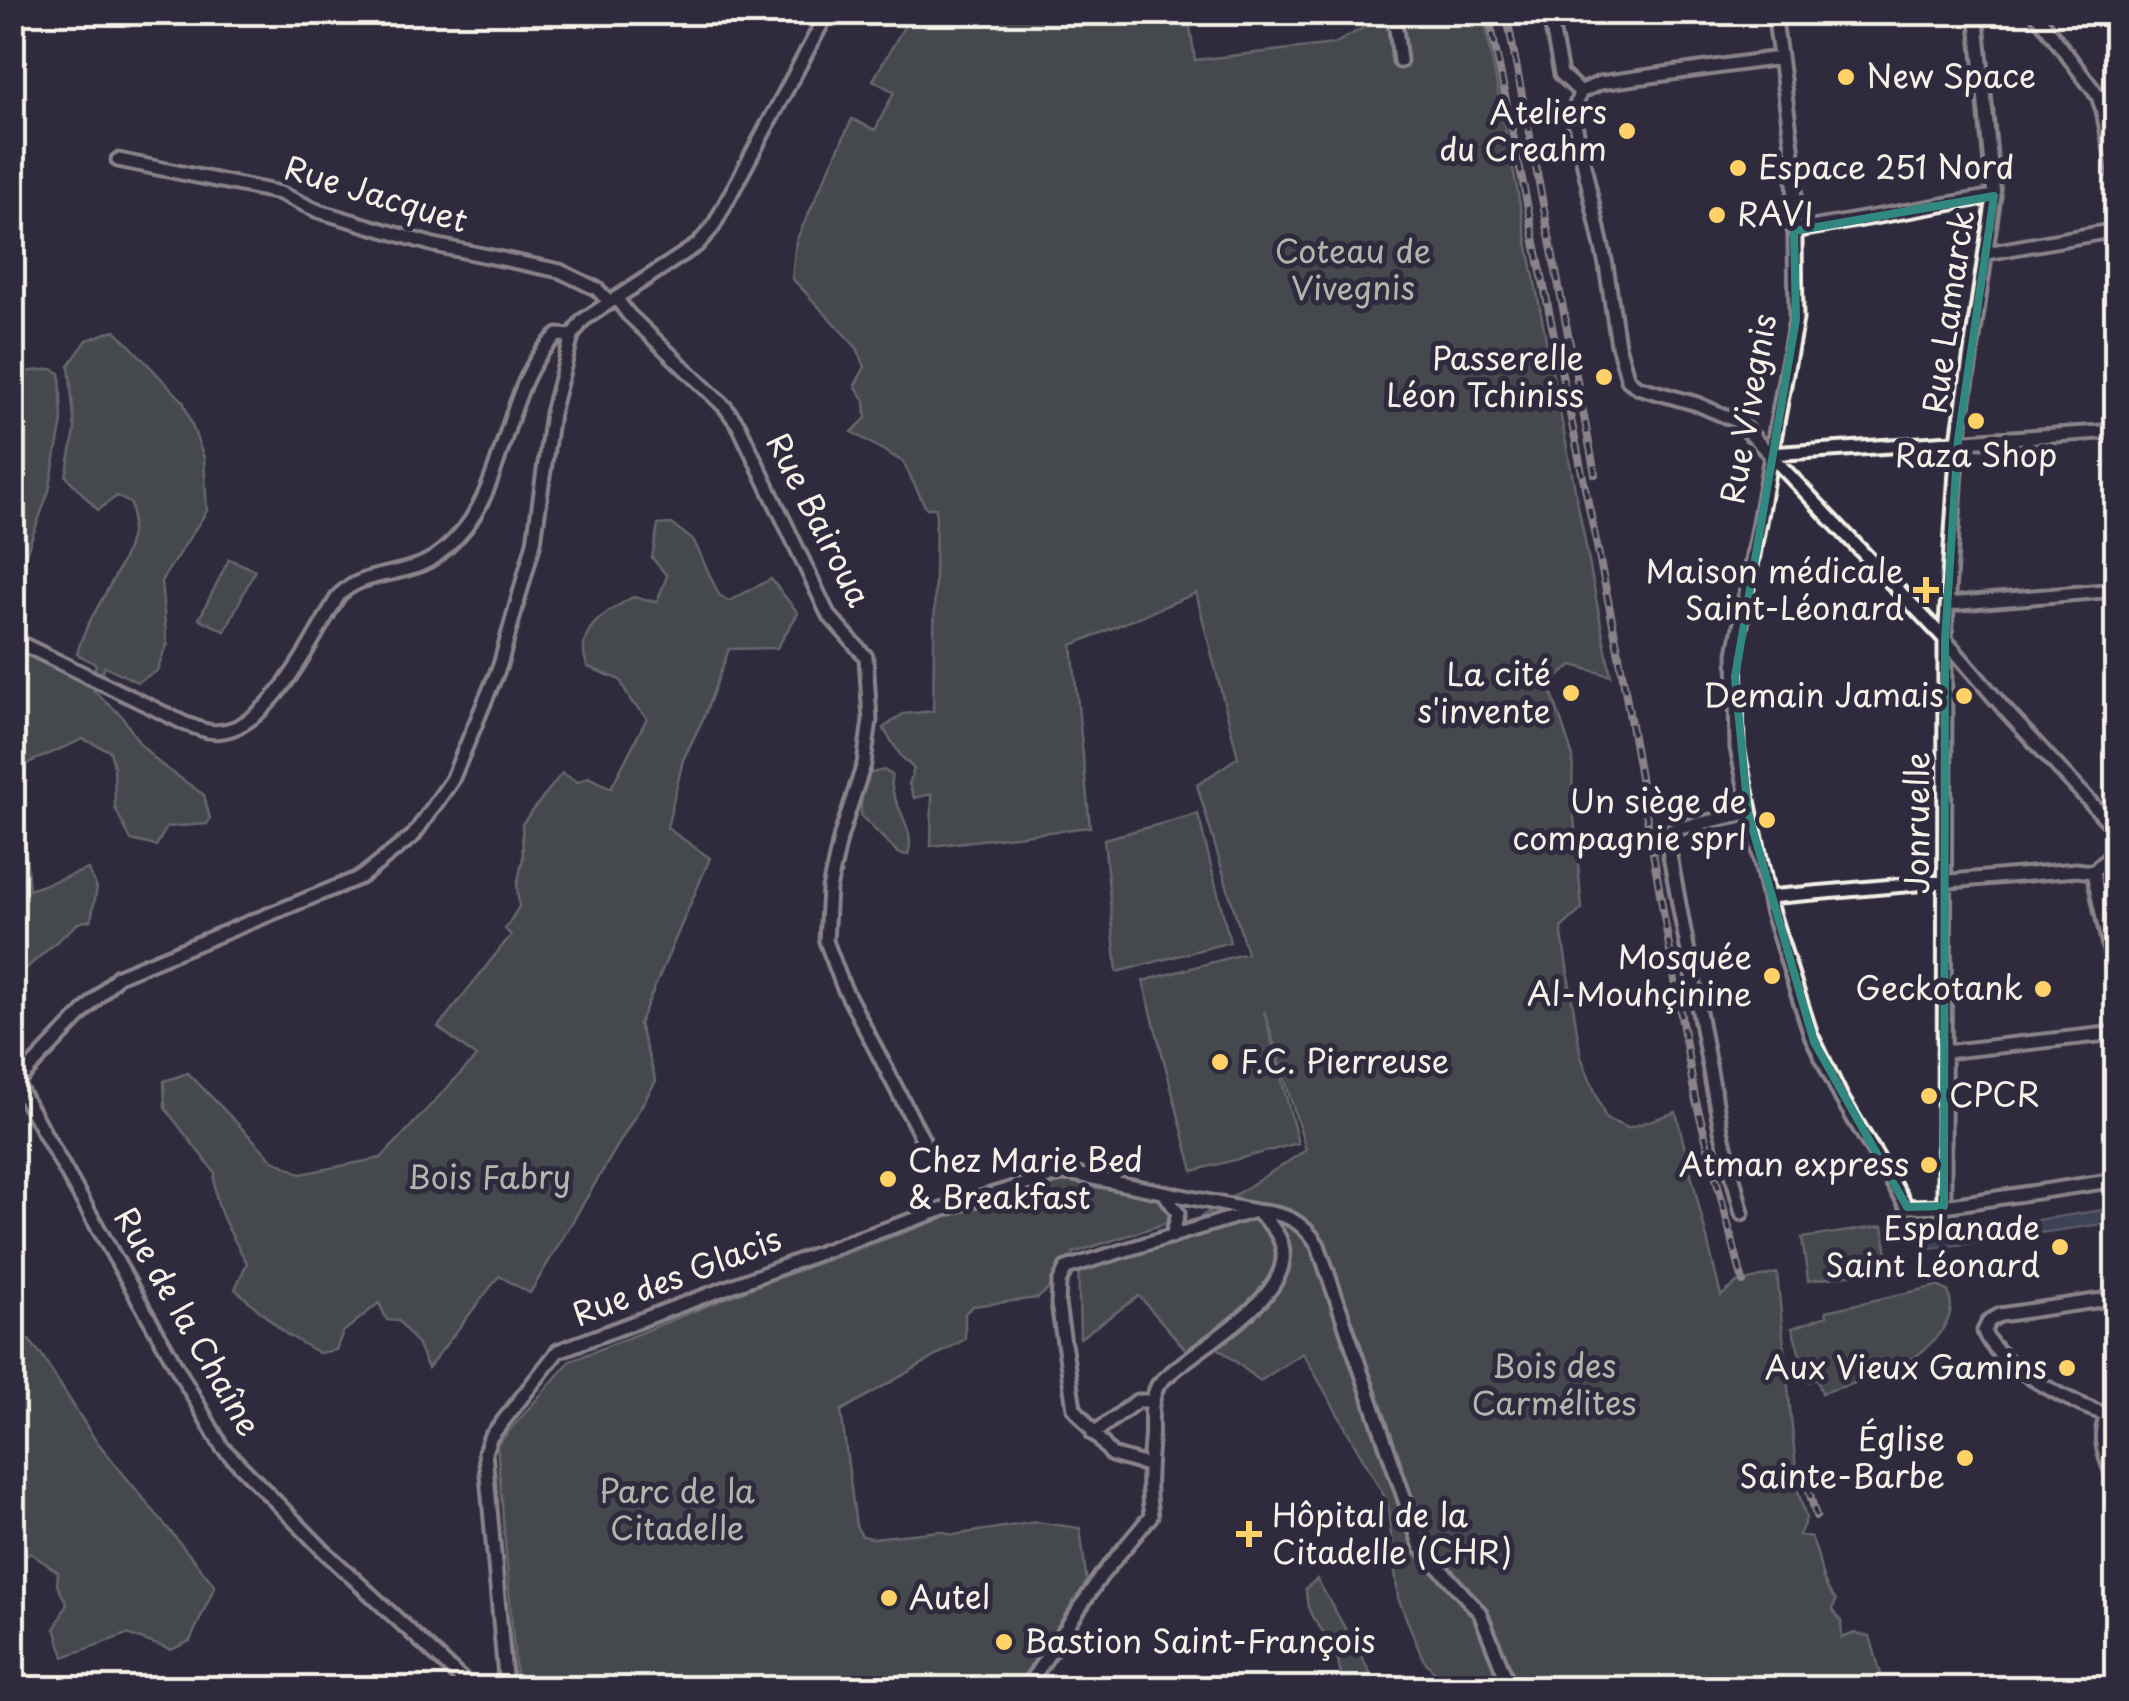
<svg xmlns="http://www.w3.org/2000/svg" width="2129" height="1701" font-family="'Playpen Sans',sans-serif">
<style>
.green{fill:#606f65;stroke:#aab0a6;stroke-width:2.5}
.water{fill:#4f5e79;stroke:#9199a5;stroke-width:2.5}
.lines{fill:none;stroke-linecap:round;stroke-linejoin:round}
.street-casing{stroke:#f4f1e8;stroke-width:19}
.street{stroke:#2f2a3d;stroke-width:11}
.rail-casing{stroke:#f4f1e8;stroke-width:8}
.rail{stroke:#2f2a3d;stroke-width:4;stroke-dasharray:11;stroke-linecap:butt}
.marked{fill:none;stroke:#318880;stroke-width:8;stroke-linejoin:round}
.poi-dot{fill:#ffd166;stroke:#2f2a3d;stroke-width:4}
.labels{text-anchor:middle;stroke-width:10;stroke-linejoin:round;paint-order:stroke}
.poi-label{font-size:32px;fill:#f4f1e8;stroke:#2f2a3d;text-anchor:end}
.street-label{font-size:32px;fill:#f4f1e8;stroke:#2f2a3d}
.park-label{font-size:32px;fill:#b1b6ad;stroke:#2f2a3d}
</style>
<rect width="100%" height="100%" fill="#2f2a3d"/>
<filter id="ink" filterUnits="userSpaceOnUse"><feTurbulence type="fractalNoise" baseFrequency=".01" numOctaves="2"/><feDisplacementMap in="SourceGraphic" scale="20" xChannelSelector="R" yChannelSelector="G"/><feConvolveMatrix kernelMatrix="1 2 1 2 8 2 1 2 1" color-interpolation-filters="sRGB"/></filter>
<g filter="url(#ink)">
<path class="green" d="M912 13H1188L1195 60 1334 44 1390 13H1483L1611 676 1572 665 1549 684 1573 757 1572 794 1582 909 1561 928 1581 1057 1606 1119 1628 1128 1676 1112 1721 1296 1737 1283 1777 1273 1798 1490 1806 1519 1799 1535 1811 1537C1823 1561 1817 1580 1836 1600L1833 1610 1841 1621 1842 1638 1854 1633 1870 1636 1884 1685 1870 1688H1449L1423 1659 1398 1598 1387 1501 1303 1353 1260 1381 1204 1337 1187 1351 1139 1296 1080 1338 1078 1257 1199 1218 1306 1150 1264 1011 1298 1143 1193 1171 1143 981 1247 953 1197 785 1238 757 1196 593 1072 645 1090 827 931 846 932 794 914 798 909 784 914 769 901 756 883 728 903 714 933 711 936 508H926L903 462 852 432 866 418 865 401 855 385 865 367 857 348 792 278 796 241 852 119 875 130 894 92 873 80Z
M115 330 183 401 204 458 207 511 161 581 167 644 157 671 137 682 105 666 94 691 122 716 140 744 159 763 204 795 210 819 207 824 167 827 156 846 131 840 115 808 114 767 110 751 83 739 19 767 29 890 88 869 97 888 91 920 78 923 13 980V648L89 686 96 664 77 654C90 602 141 560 131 504L117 496 98 510 66 476 75 431 69 365 87 340Z
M52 369 60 373 62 421 49 491 23 562 13 578V373Z
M672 524 694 541 719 595 729 601 771 579 798 613 777 648 729 649 704 717 683 760 667 828 710 858 639 1024 656 1081 530 1293 499 1276 428 1368 417 1344 399 1321 387 1320 379 1303 343 1332 336 1350 319 1353 286 1334 235 1289 247 1263C232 1235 211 1205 215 1173L165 1108 164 1081 188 1073 272 1159 301 1174 381 1158 476 1057 438 1027 511 935 505 929 519 907 517 885 523 858 522 824 562 773 578 782 588 777 611 788 647 718 631 701 620 680 588 667C572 631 605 612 633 597L657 602 667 576 652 558 658 525Z
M229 559 255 570 225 631 199 619Z
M884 770 892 775C887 802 918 826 908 855L898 853 861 816V792L867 774Z
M1198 814 1230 942 1117 972 1104 839Z
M1065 1181 1159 1196 1173 1221 1073 1253 1074 1267 1038 1298 973 1306 965 1313V1339L841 1411 856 1526 862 1536 872 1538 941 1531 953 1535 1036 1522 1080 1528 1087 1583 1068 1615 1014 1688H857L855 1685 852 1688H517L497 1445 570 1361 761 1284 955 1214Z
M1883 1226 1889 1269 1808 1281 1802 1238Z
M1937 1286 1948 1291C1955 1312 1948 1324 1934 1340 1902 1375 1865 1379 1822 1393L1817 1379 1808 1382 1792 1328 1827 1316 1826 1311Z
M13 1322 41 1354 94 1438 215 1586 190 1641 171 1650 127 1634 64 1657 55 1628 67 1604 57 1585 58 1572 30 1553 13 1567Z
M1317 1579 1379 1688H1345C1340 1677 1340 1667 1337 1656 1328 1626 1306 1627 1306 1588Z"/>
<path class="water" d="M2116 1208V1222L1921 1250 1920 1238Z"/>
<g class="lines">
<defs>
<path id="street" d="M1390 12 1396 28 1400 61
M1549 12 1561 74 1580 92
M1774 12 1794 161 1796 319 1735 654 1737 748 1771 910 1811 1035 1842 1099 1907 1207 1944 1206 2116 1180
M2035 12 2098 96 2103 111
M1580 92 1573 115 1606 265 1618 345 1628 380 1637 387 1697 404 1739 422 1941 635 2006 711 2116 830
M1580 92 1600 83 1779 58
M2116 107 2103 111 2116 176
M118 160 280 193 318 211 434 245 560 271 597 289 609 302
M1794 231 1994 196
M1987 253 2116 230
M616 298 628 314 725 407 739 426 828 614 866 657 870 720 864 764 841 835 829 889 826 941 843 986 923 1140
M1770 454 2116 431
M1949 604 2116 590
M12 639 186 724C193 726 201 730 208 731 267 741 314 634 339 595 361 574 390 576 417 566 437 559 452 544 465 528 507 476 508 375 558 335L572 336
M2093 872 2116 978
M2093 872 2116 850
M1768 897 2076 870 2093 872
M1944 1052 2116 1033
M16 1083 222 1447 324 1551 471 1688
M12 1087 118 976 361 877 413 836 452 780 500 665 534 542 552 413 572 336 583 320 697 245 713 227 828 12
M1164 1193 1178 1213 1172 1237
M1944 1206 1945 640 1958 440 1994 196 1976 12
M1742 1213 1721 1130 1666 834 1675 829 1748 813
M2116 1298 2000 1315 1989 1321 1984 1331C1995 1365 2082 1410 2116 1417
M2107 1415C2096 1441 2107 1459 2116 1484
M1093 1434 1137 1401H1150
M1147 1465 1112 1455 1074 1408 1058 1304 1059 1283 1066 1268 1251 1212
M506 1688 485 1452 490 1438 558 1351 851 1241 950 1207 1056 1175 1069 1173 1255 1211C1284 1213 1302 1220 1318 1245L1421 1547 1480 1613 1510 1688
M1026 1688 1101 1576 1151 1516C1147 1489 1149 1468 1151 1442 1153 1421 1148 1405 1158 1385 1194 1343 1345 1278 1255 1211"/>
</defs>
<use href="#street" class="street-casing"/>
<use href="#street" class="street"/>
<defs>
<path id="rail" d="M1488 12 1618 649 1695 1097 1743 1282
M1506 12 1595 474
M1808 1487 1816 1516"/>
</defs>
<use href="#rail" class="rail-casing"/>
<use href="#rail" class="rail"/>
</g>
</g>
<path d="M0 0H2129V1701H0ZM1994 196 1958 440 1945 640 1944 1206 1907 1207 1814 1042 1748 813 1735 677 1796 319 1794 231Z" fill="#2f2a3d" fill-opacity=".55" fill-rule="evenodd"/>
<path class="marked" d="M1994 196 1958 440 1945 640 1944 1206 1907 1207 1814 1042 1748 813 1735 677 1796 319 1794 231Z"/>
<g class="poi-dot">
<circle cx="1846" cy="77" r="10"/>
<circle cx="1627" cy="131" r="10"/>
<circle cx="1738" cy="168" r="10"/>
<circle cx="1717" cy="215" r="10"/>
<circle cx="1604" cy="377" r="10"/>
<circle cx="1976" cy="421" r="10"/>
<path d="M1921 575h10v10h10v10h-10v10h-10v-10h-10v-10h10z"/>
<circle cx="1571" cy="693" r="10"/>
<circle cx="1964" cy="696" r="10"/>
<circle cx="1767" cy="820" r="10"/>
<circle cx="1772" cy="976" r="10"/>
<circle cx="2043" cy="989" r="10"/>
<circle cx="1220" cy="1062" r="10"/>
<circle cx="1929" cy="1096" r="10"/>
<circle cx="1929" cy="1165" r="10"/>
<circle cx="888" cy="1179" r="10"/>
<circle cx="2060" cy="1247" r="10"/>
<circle cx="2067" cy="1368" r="10"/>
<circle cx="1965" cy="1458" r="10"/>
<path d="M1244 1519h10v10h10v10h-10v10h-10v-10h-10v-10h10z"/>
<circle cx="889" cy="1598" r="10"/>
<circle cx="1004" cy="1642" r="10"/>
</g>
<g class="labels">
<g class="poi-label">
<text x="1866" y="88" text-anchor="start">New Space</text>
<text x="1607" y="124">Ateliers<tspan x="1607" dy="37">du Creahm</tspan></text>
<text x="1758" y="179" text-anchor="start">Espace 251 Nord</text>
<text x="1737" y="226" text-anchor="start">RAVI</text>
<text x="1584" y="370">Passerelle<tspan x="1584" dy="37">Léon Tchiniss</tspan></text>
<text x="1976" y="467" text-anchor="middle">Raza Shop</text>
<text x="1904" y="583">Maison médicale<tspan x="1904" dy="37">Saint-Léonard</tspan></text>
<text x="1551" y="686">La cité<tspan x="1551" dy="37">s'invente</tspan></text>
<text x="1944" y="707">Demain Jamais</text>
<text x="1747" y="813">Un siège de<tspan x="1747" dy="37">compagnie sprl</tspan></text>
<text x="1752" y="969">Mosquée<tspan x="1752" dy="37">Al-Mouhçinine</tspan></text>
<text x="2023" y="1000">Geckotank</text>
<text x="1240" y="1073" text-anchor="start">F.C. Pierreuse</text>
<text x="1949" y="1107" text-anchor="start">CPCR</text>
<text x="908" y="1172" text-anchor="start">Chez Marie Bed<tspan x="908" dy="37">&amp; Breakfast</tspan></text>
<text x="1909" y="1176">Atman express</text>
<text x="2040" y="1240">Esplanade<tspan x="2040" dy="37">Saint Léonard</tspan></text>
<text x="2047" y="1379">Aux Vieux Gamins</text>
<text x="1945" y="1451">Église<tspan x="1945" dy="37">Sainte-Barbe</tspan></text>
<text x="1272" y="1527" text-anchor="start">Hôpital de la<tspan x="1272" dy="37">Citadelle (CHR)</tspan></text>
<text x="909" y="1609" text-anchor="start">Autel</text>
<text x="1024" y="1653" text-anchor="start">Bastion Saint-François</text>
</g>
<g class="street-label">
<text transform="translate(376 195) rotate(17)" y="11">Rue Jacquet</text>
<text transform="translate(1949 312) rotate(-82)" y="11">Rue Lamarck</text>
<text transform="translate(1749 409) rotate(-80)" y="11">Rue Vivegnis</text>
<text transform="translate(818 520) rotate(63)" y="11">Rue Bairoua</text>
<text transform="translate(1918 823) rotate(-90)" y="11">Jonruelle</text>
<text transform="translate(677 1277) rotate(-21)" y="11">Rue des Glacis</text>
<text transform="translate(187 1322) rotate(60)" y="11">Rue de la Chaîne</text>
</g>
<g class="park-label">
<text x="1353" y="263">Coteau de<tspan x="1353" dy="37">Vivegnis</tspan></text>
<text x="489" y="1189">Bois Fabry</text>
<text x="1554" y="1378">Bois des<tspan x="1554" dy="37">Carmélites</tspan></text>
<text x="677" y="1503">Parc de la<tspan x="677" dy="37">Citadelle</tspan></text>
</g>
</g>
<rect width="2129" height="1701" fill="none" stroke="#2f2a3d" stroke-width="50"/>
<rect x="25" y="25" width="2079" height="1651" fill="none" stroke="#f4f1e8" stroke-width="4" filter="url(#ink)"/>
</svg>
